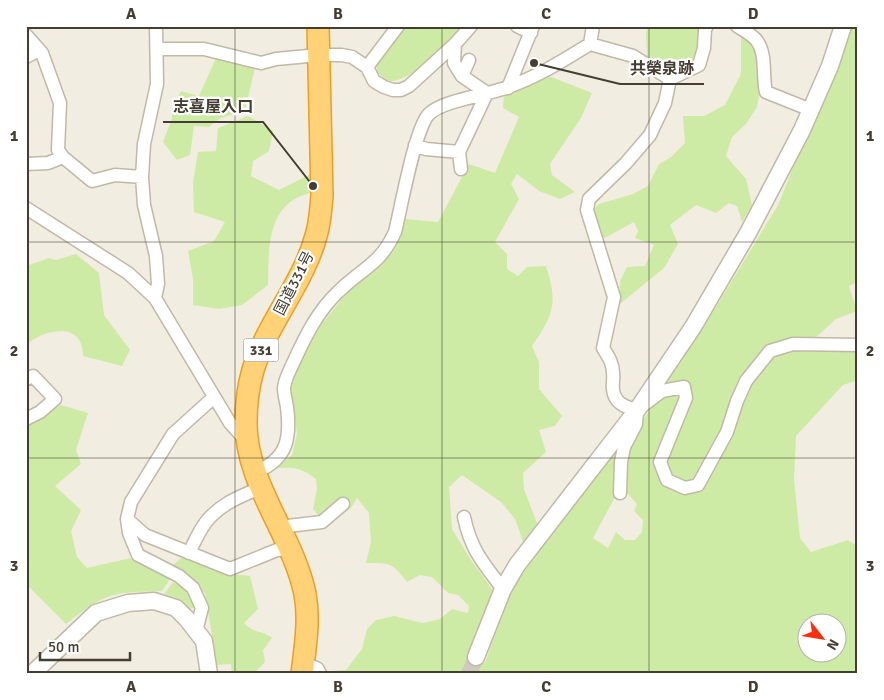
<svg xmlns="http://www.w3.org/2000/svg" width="884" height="700" font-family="Signika,'Noto Sans JP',sans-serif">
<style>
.green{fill:#cdeba5;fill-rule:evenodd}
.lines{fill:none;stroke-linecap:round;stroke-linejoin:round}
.tertiary-tunnel{stroke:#cfcabe;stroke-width:16;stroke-dasharray:16 8;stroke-linecap:butt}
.minor-casing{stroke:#c1b8a6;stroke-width:15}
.tertiary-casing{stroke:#c1b8a6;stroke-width:19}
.trunk-casing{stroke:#eb9f23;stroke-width:24}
.minor{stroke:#fff;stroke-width:12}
.tertiary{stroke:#fff;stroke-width:16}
.trunk{stroke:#ffd277;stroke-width:21}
.grid{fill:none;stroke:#443d32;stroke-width:1;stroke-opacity:0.55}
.labels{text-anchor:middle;stroke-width:4.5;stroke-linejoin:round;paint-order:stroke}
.shield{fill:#fff;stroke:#7c7770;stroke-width:1}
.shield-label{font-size:14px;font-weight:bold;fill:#443d32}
.street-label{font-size:15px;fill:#443d32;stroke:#fff}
.leader{fill:none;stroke:#443d32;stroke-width:2}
.callout-dot{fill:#443d32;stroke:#fff;stroke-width:2}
.callout-label{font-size:16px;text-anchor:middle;font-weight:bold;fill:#443d32;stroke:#fff;stroke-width:4.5;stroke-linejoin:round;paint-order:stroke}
.neatline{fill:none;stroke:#443d32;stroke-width:2}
.grid-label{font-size:16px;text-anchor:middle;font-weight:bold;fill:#443d32}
</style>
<rect width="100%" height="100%" fill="#f2ede1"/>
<path class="green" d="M404 26H462C451 42 410 83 390 81 385 80 381 75 377 72V65Z
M648 26H701L697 47 693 59 672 71 647 56 646 33Z
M850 26H858V282L849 286 857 311 836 319 815 338H791L762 349 742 375 732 398 722 431 696 480 683 483 671 474 664 459 691 397 687 381 667 382 716 307 778 205Z
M741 37 753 43 760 59V90L757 107 746 124 732 137 726 156 746 179 752 205 742 222 737 206 729 203 716 213 696 205 670 225 678 244 664 268 620 304V281L627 267 645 266 654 245 635 238 638 231 634 222 601 240 593 210 599 204 633 194 648 186 659 164 671 157 685 143 683 116H704L725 105 741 74Z
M216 58 255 68 245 110 219 119 209 127 194 126 190 155 177 160 163 142 172 118V110L181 91 199 96Z
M546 75 592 93 581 118 550 164 552 175 575 192 560 199 539 191 517 174 511 184 519 199 495 242 507 254V269L518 276 527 267 546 266C558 303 554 314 532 346L539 362V389L562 416 555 426 539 430 546 452 523 473 524 489 538 526 524 544 515 519 501 502 462 475 449 487 452 529 471 560 495 593 469 658 485 663 509 595 551 531 618 446 614 482 615 497 593 538 608 548 616 532 625 540H635L642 532 643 520 634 511 637 504 627 493 629 449 643 420 657 400 679 392 680 398 655 460 664 483 699 491 751 382 772 355 794 348 858 349V380L843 385 796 436 794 479 800 538 811 552 848 540 858 547V674H329L330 671 346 670 362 649 367 629 376 620 394 616 423 623 440 619 452 609 468 613 469 606 458 595 448 593 432 577 420 575 407 582C392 562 390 563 366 563L371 542 369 513 357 498 351 508 327 525 313 509 317 489 316 479C302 468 295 467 277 468L292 455 297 434 291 388 300 362 320 326 348 292 376 270 395 248 405 219 438 222 469 164 495 173 519 117 503 108 504 94ZM806 622H836V652H806Z
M248 116 273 131 269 151 253 161 251 176 279 190 311 174 310 193C305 195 299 196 295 199 266 216 269 255 268 285L242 305 219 309 193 305V279L188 251 214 241 225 222 194 212 193 182 198 152 216 151 218 128Z
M76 254 99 273 104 315 130 350 122 366 83 356C83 334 68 327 48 333 40 335 33 340 26 344V266L49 258 56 260Z
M61 405 88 413 76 450 81 464 55 486 81 510 71 531 77 557 87 568 131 558 170 579 162 591C144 592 127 591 110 596 95 601 79 614 66 624L26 584V426Z
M182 557 225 573 250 576 258 609 244 623C256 635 261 629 272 638L263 650 265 662 254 673 255 674H232L231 664 217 665 205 593 186 575 172 566Z
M173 582C187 589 191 593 195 608L188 609 180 600 164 594Z"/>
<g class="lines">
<path class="tertiary-tunnel" d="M469 674 476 657"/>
<defs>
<path id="minor" d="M517 26 531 33
M737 26C743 30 753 35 757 41 767 55 762 76 766 92L811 110
M26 35 42 53 60 103 58 150 63 157 92 181 115 175 142 177
M455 44 454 63 462 76 487 93 459 152 461 169
M590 44 593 26
M157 49H204L261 63 276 59 319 55H342L352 57 367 67 374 81 384 87 393 90H401L409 86 455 44 471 26
M26 57 39 50
M367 67 398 26
M462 76 469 60
M670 79 699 65 704 48 705 29 707 26
M508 88 533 26
M415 145 426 149 459 152
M26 164 48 163 63 157
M26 208 128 273 155 298 230 423 240 434 247 438
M155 298 158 284 156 256 144 205 142 177 144 144 157 84 156 26
M26 379 33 376 55 399 40 412 26 419
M256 472C287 459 291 439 287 407 286 401 284 394 284 388 285 378 291 368 295 359 306 335 318 311 338 292 362 268 380 265 395 232 401 208 415 128 429 114 443 100 489 95 508 87 537 77 564 60 590 44L633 56 670 79 665 103 650 135 626 163 589 199 587 210 614 297 603 348C608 356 613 363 613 373 614 378 612 384 613 389 614 403 625 407 637 410
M620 493 621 462 624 447 636 424 637 410 662 391 684 387 686 398 660 462 667 480 685 488 698 485 727 432 737 401 746 381 770 351 793 344 858 345
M464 517C471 550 483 563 503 589
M127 519 145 535 230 569 277 550 290 549
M279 527 322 522 343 504
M189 553C194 543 199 531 206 522 220 504 241 496 262 487
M196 631 202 608 193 588 179 576 138 555 129 533 127 519 131 502 173 434 214 397"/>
<path id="tertiary" d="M476 657 503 589 517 565 637 410 693 327 748 233 802 130 830 66 843 26
M303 665 316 670 318 674
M32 674 96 613 128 603 154 601 176 608 187 619 204 641 209 674"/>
<path id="trunk" d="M302 674C305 648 310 620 305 594 293 535 246 485 246 423 246 406 248 387 253 370 267 323 303 284 316 236 320 223 321 209 322 195L318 26"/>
</defs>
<use href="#minor" class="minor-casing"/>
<use href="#tertiary" class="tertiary-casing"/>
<use href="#trunk" class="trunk-casing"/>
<use href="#minor" class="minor"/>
<use href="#tertiary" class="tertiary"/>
<use href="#trunk" class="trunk"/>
</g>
<path class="grid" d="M235 26V674M442 26V674M649 26V674M26 242H858M26 458H858"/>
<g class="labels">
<rect class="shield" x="243.5" y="338.5" width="35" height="23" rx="4"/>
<g class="shield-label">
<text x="261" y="355">331</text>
</g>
<g class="street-label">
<text transform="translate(294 283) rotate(-63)" y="5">国道331号</text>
</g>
</g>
<path class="leader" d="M534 63L620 84H704M313 186L263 122H163"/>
<g class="callout-dot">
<circle cx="534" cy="63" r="5"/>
<circle cx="313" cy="186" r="5"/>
</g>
<g class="callout-label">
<text x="662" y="74">共榮泉跡</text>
<text x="213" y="112">志喜屋入口</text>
</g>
<rect width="884" height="700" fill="none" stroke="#ffffff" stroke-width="55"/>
<g transform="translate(822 638) rotate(121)"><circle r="24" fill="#ffffff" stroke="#b4b1ad"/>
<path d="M0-4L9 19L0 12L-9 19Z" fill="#ff2e0c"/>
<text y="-8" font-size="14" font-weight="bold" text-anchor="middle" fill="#443d32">N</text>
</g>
<path d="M40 652v8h90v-8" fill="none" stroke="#443d32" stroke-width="2.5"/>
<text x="48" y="652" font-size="15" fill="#443d32" stroke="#ffffff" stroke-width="4" paint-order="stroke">50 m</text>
<rect x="28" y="28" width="828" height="644" class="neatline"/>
<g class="grid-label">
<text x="131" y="19">A</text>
<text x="338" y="19">B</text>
<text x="546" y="19">C</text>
<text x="753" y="19">D</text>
<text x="14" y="141">1</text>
<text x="870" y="141">1</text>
<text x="14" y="356">2</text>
<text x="870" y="356">2</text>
<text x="14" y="571">3</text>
<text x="870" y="571">3</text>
<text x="131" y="692">A</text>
<text x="338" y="692">B</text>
<text x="546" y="692">C</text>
<text x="753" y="692">D</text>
</g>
</svg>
